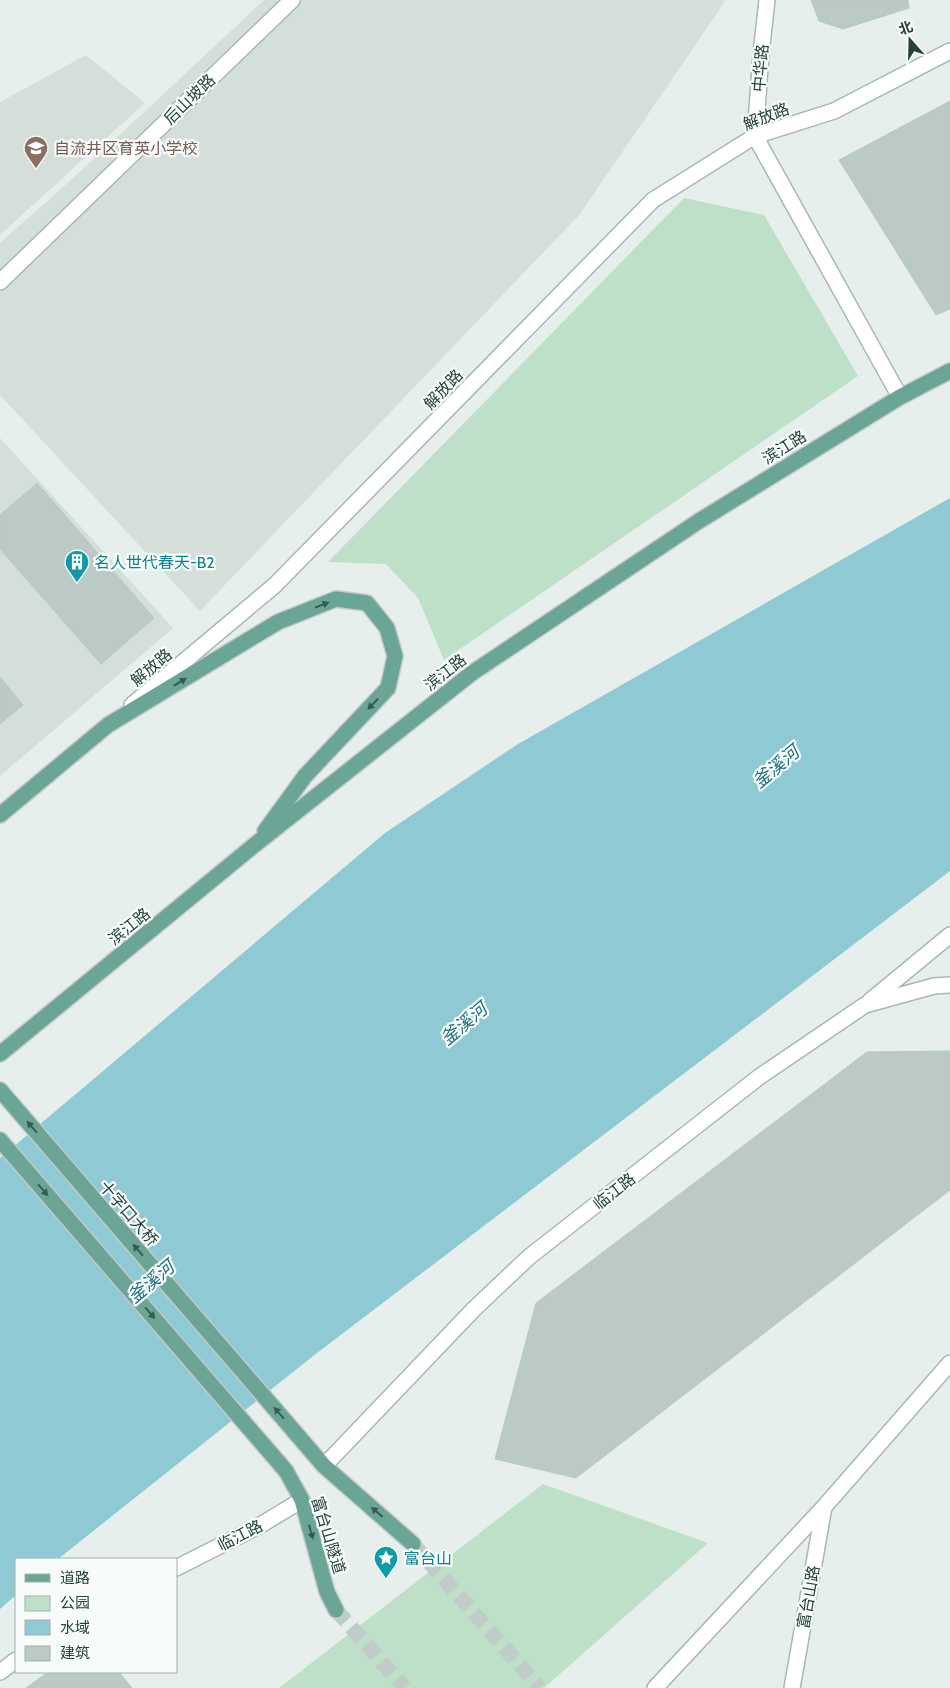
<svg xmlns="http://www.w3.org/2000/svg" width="950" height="1688" font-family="Cabin,'Noto Sans SC',sans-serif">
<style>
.built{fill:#d4dfda}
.green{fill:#bfe0c8}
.water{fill:#8ec9d4}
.building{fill:#bbcac4;stroke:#b8c9c2}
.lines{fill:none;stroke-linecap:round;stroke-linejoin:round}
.major-tunnel{stroke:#bfccc8;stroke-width:15;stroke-dasharray:15 8;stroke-linecap:butt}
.minor-casing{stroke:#a8b8b2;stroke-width:18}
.major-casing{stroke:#c2cac8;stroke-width:18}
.minor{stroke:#fff;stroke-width:15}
.major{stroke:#6aa596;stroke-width:15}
.oneway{fill:#365b51}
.labels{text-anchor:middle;stroke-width:4.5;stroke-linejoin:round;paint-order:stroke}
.street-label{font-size:16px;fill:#24423a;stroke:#f7fbf9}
.education-label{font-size:16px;fill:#785e54;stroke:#f7fbf9;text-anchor:start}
.culture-label{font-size:16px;fill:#0d838f;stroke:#f7fbf9;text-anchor:start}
.water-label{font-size:18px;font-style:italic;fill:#1c6f80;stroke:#f7fbf9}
</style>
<rect width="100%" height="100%" fill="#e6efeb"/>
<path class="built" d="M264 0H726L580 214 200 611 0 395V243L82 170Z
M86 55 145 103 0 235V102Z
M0 438 173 628 0 776Z"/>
<path class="green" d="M684 198 764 215 858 376 444 660 418 598 386 564 328 562Z
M543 1484 708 1543 544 1688H279Z"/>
<path class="water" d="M950 498V871L317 1353 58 1559H16V1595L0 1609V1158L385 833 518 744Z"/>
<path class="building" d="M811 0H908L909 8 843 29 819 21Z
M950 101V309L936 315 839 160Z
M37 483 154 618 101 664 0 549V515Z
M0 677 23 705 0 724Z
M950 1051V1190L576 1478 495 1459 536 1303 867 1052Z
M48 1672H119L132 1688H26Z"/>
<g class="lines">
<path class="major-tunnel" d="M413 1544 540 1688
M336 1610 405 1688"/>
<defs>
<path id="minor" d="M767 0 761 54 755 136 900 397
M0 282 292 0
M132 705 275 585 653 200 755 136 834 111 950 51
M870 1001 950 935
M324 1466 474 1309 529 1257 759 1077 865 1005 934 986 950 985
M176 1568 259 1526 302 1500
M0 1672 16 1660
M655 1688 824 1507 950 1363
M792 1688 824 1507"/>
<path id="major" d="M0 815 108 725 278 622 336 599 367 603 387 628 395 656 388 688 305 776 265 831
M0 1054 252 847 472 673 699 521 900 397 950 371
M0 1090 324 1466 413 1544
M0 1140 286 1471 302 1500 327 1592 336 1610"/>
</defs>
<use href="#minor" class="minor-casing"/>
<use href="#major" class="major-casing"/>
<use href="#minor" class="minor"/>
<use href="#major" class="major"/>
</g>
<defs><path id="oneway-solid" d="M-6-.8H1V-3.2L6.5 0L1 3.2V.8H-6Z" transform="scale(1.25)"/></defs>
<g class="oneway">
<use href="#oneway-solid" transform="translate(322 605) rotate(-21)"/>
<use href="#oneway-solid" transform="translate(180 682) rotate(-31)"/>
<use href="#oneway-solid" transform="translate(373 704) rotate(134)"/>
<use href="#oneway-solid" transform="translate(32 1127) rotate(-131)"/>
<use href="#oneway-solid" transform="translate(43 1190) rotate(49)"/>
<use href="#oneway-solid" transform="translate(138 1250) rotate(-131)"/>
<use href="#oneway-solid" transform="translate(150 1313) rotate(49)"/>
<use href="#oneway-solid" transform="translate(279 1413) rotate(-131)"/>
<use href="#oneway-solid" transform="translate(377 1512) rotate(-139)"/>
<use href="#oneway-solid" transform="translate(311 1532) rotate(74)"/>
</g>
<defs>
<symbol id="school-pin" viewBox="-11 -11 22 30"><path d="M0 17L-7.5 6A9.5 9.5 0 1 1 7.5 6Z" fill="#8d6e63" stroke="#f7fbf9"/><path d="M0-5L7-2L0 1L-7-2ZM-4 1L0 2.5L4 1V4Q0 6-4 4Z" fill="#fff"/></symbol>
<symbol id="building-pin" viewBox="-11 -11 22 30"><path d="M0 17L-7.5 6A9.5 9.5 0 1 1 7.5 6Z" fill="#0f9aa8" stroke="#f7fbf9"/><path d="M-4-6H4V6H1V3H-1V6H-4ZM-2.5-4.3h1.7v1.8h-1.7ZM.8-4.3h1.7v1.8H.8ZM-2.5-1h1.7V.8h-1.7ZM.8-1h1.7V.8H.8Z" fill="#fff"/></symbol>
<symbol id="sight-pin" viewBox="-11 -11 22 30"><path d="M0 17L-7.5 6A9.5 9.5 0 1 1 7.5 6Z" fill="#0f9aa8" stroke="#f7fbf9"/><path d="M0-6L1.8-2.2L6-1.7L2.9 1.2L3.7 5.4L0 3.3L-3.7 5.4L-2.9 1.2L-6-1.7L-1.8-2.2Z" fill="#fff"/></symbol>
</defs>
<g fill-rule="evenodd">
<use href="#school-pin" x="22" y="134" width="28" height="38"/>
<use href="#building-pin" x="63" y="548" width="28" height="38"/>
<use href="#sight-pin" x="372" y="1544" width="28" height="38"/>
</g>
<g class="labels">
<g class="street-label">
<text transform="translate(760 68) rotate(-85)" y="6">中华路</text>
<text transform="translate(189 99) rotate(-44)" y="6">后山坡路</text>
<text transform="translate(766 116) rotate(-21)" y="6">解放路</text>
<text transform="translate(443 389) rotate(-46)" y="6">解放路</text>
<text transform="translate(784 447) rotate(-32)" y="6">滨江路</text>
<text transform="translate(151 667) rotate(-40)" y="6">解放路</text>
<text transform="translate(445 672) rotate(-38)" y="6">滨江路</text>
<text transform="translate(129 926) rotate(-39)" y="6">滨江路</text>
<text transform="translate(614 1191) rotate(-38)" y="6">临江路</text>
<text transform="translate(129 1213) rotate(49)" y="6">十字口大桥</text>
<text transform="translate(240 1535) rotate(-27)" y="6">临江路</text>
<text transform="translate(329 1535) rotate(73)" y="6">富台山隧道</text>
<text transform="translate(808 1597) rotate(-80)" y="6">富台山路</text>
</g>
<g class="education-label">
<text x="54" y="154">自流井区育英小学校</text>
</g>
<g class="culture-label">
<text x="94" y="568">名人世代春天-B2</text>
<text x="404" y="1564">富台山</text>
</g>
<g class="water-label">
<text transform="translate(776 767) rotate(-40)" y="6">釜溪河</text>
<text transform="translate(464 1024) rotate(-40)" y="6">釜溪河</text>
<text transform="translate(151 1282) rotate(-40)" y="6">釜溪河</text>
</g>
</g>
<rect x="15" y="1558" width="162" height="115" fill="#f7fbf9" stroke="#a3b1ad"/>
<rect x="25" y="1574" width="25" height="8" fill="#6aa596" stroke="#a3b1ad"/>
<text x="60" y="1583" font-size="15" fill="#24423a">道路</text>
<rect x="25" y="1596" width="25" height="15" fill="#bfe0c8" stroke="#a3b1ad"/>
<text x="60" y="1608" font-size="15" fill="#24423a">公园</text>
<rect x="25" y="1620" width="25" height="15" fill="#8ec9d4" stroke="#a3b1ad"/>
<text x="60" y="1633" font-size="15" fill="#24423a">水域</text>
<rect x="25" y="1646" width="25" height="15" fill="#bbcac4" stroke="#a3b1ad"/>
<text x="60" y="1658" font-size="15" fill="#24423a">建筑</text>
<g transform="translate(910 40) rotate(340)" stroke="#f7fbf9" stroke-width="4" paint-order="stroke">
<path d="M0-4L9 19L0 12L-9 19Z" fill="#24423a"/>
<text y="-8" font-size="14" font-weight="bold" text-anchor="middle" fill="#24423a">北</text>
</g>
</svg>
